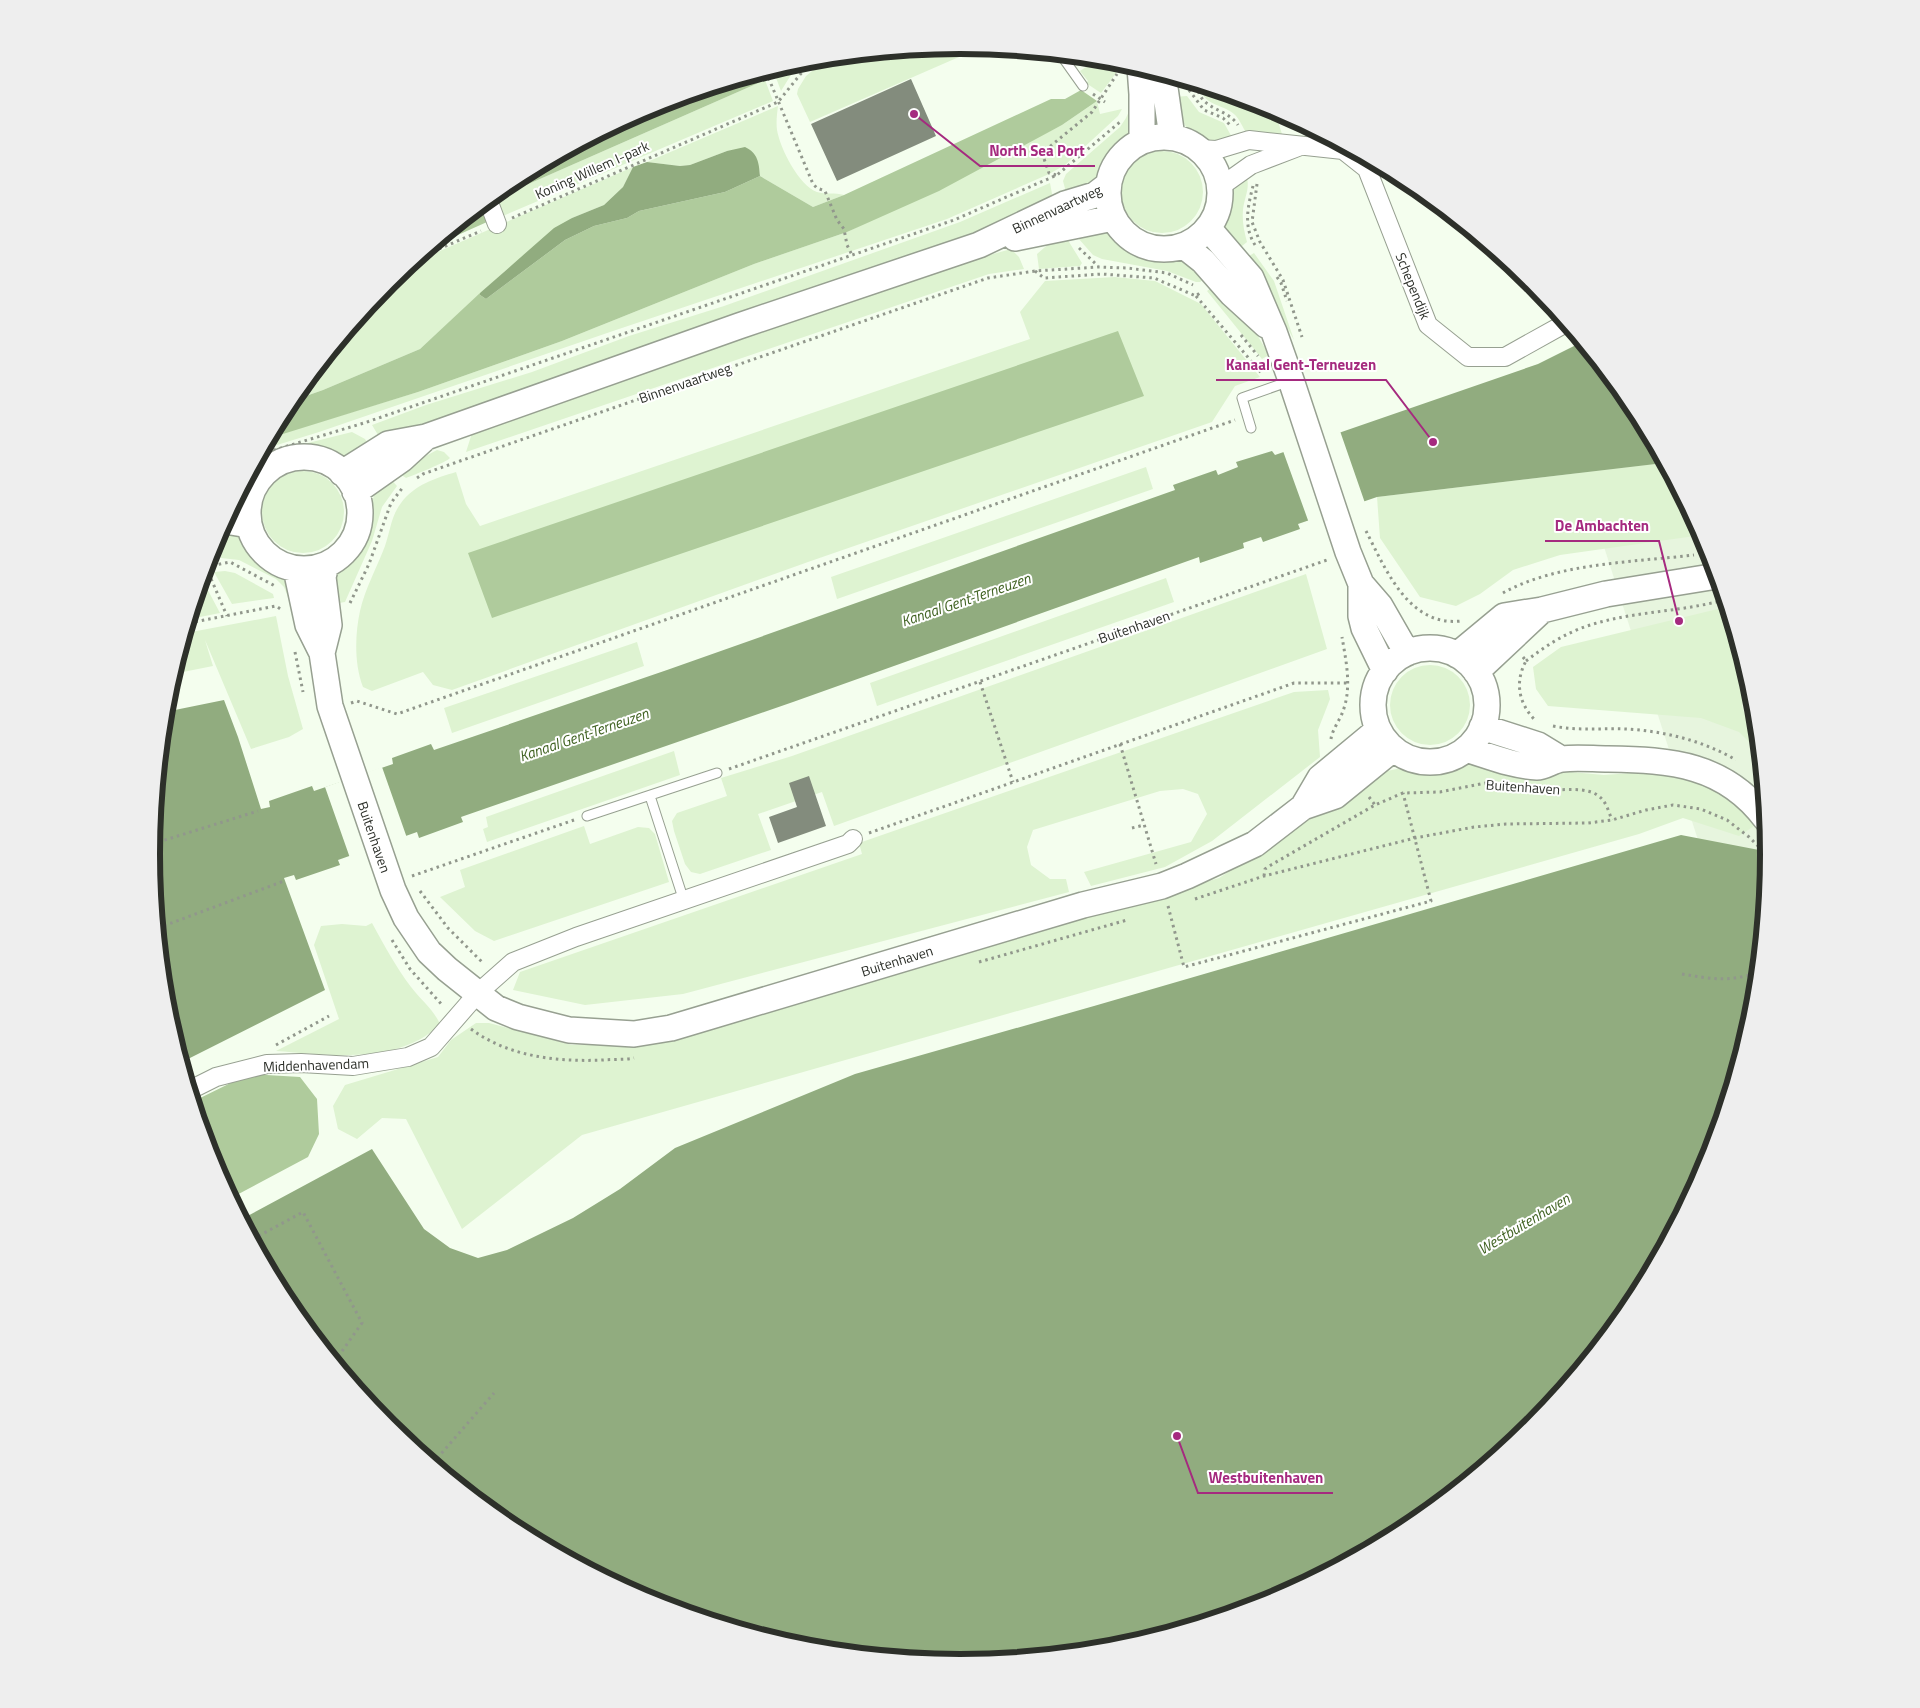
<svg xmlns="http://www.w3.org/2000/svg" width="1920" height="1708" font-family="'Titillium Web',sans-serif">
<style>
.built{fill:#e7f5de}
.green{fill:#def3d1}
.forest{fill:#afcb9c}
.water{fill:#91ac7f}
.pier{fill:#f4feee}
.building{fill:#838c7d}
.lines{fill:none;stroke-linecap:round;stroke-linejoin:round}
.lane-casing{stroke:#97a091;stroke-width:11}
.street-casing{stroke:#97a091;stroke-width:20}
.secondary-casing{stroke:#97a091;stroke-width:28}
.path{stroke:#91978c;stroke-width:3;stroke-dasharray:2.5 4;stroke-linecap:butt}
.lane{stroke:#fff;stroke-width:9}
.street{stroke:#fff;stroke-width:18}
.secondary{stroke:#fff;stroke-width:25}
.labels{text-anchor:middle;stroke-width:4;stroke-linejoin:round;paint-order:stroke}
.street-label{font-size:14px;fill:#2d302a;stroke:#fff}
.water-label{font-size:15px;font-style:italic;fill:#416323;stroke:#fff}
.rim{fill:none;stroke:#2d302a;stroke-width:6}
.leader{fill:none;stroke:#a52a7f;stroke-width:2}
.callout-dot{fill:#a52a7f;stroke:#fff;stroke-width:2}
.callout-label{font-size:15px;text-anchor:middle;font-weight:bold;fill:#a52a7f;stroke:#fff;stroke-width:4;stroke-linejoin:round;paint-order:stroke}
</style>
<rect width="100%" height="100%" fill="#f4feee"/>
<path class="built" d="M1554 391 1633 405 1708 545 1754 696 1769 854 1760 945 1707 868Z"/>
<path class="green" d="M960 45 970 46 975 50 810 122 797 94 798 89 806 76 828 58Z
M1089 58 1119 61 1120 68 1101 93 1086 83 1088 81 1080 71 1092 63Z
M804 60 794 70 781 91 775 75 777 68Z
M765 80 773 101 498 218 490 201Z
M1200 85 1274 109 1282 134H1247C1243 128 1239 118 1234 114 1221 103 1202 106 1200 85Z
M1187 96 1199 112 1224 123 1233 139C1227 140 1220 142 1213 142 1187 142 1180 116 1174 97Z
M1097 101 1100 114 1122 109 1118 116 1065 165 1049 174 947 219 613 331 319 432 264 449 270 437 418 392 562 341 754 264 847 232 1062 125Z
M778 106C777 114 776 122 777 130 780 148 799 186 817 192 825 195 835 192 844 195L813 207 760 176 759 168 727 151 690 165 680 166 647 162Z
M1130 109V134L1113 152 1095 180 1087 186 1067 196 1063 181 1066 174 1120 127 1126 118Z
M1121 192a41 41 0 1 1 82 0a41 41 0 1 1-82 0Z
M633 167 623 187 604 205 572 218 505 271 420 349 323 390 289 402 388 282 410 264Z
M1246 175C1251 187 1244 198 1243 210 1242 221 1244 231 1247 242L1237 250C1233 245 1229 239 1226 233 1215 212 1229 188 1246 175Z
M1050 183 1053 199 1006 223 381 440 372 425 426 405 532 372 629 336 724 306 960 222Z
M1104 232 1113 235 1148 254 1180 256 1208 276 1200 282H1196L1167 271 1102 259 1093 255 1078 238Z
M1066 237 1082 263 1080 266 1039 269 1037 254 1052 241Z
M1011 249 1019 257 1024 269 989 274 466 452 472 433 482 428 965 262Z
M1254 253 1274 281 1294 340 1268 292 1244 259Z
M1115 277 1155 281 1201 304 1260 377 1235 386 1212 422 808 562 452 690 433 685 423 672 372 691 363 687C354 664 355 634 360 611 365 589 377 567 385 546 390 532 391 516 401 503 414 485 436 478 456 472L466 504 480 526 1030 339 1020 312 1045 281Z
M1216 284 1252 326 1269 355 1262 359 1207 291Z
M352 432 365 439 370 448 358 454 342 457 307 448 285 451 272 457 260 466 254 476 245 484 258 459 272 452Z
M437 450 444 452 450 458C447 462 414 475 406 478L403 476 401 469Z
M1664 463 1702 535 1560 555 1513 570 1480 594 1456 606 1420 597 1380 538 1377 497Z
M1146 467 1153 489 837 599 831 577Z
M262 512a41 41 0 1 1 82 0a41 41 0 1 1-82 0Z
M388 476 397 486 382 507 372 541 345 602 333 604 332 586 337 572 346 559 359 547 366 532 375 490Z
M222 527C230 530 240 532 246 540 250 545 251 552 256 556 267 566 280 571 291 581L292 607 284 587 276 579 239 560 221 558 214 541Z
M225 571 235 573 273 594 274 598 232 604 214 572Z
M1306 574 1327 649 834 826 822 792 758 814 771 850 700 874 691 872 685 864 674 831 672 821 677 813 727 796 721 778 792 756Z
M1166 578 1174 602 877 706 870 683Z
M202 579 220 613 190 619Z
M1726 607 1746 672 1743 678 1742 707 1759 752 1739 732 1701 718 1548 706 1536 689 1533 667 1561 647Z
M276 616 288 676 303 729 289 737 251 749 205 640 213 666 173 674 186 633Z
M637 642 644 666 452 733 444 708Z
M1390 705a40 40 0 1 1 80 0a40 40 0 1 1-80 0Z
M1328 690 1330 699 1318 730 1320 757 1212 841 1165 867 1091 886 1084 872 1191 842 1207 814 1198 794 1183 789 1160 791 1033 830 1027 847 1031 865 1050 879H1066L1069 892 683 994 585 1005 513 990 520 972 862 854 859 843 1294 692Z
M674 751 680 775 487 842 483 829 488 827 486 817Z
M1484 764 1604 775 1659 771 1709 785 1757 824 1739 836 1683 818 1639 834 582 1135 462 1229 406 1119 382 1118 357 1139 338 1129 333 1106 345 1085 438 1057 451 1040 476 1023H489L572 1045 664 1042 1219 878 1378 773 1401 768Z
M584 826 590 844 638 827 649 828 655 834 669 882 494 941 475 931 440 897 465 887 460 870Z
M372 923C384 945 396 967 411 987 421 1000 433 1009 440 1024 400 1065 328 1055 276 1051L339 1019 314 945 321 926 342 924 366 926Z"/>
<path class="forest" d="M761 73 765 80 490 201V198L511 181 651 106Z
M1081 90 1097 101 1062 125 939 191 847 232 754 264 562 341 418 392 270 438 289 402 323 390 420 349 480 293V295L486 299 565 240 594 226 627 218 639 211 725 192 760 176 813 207 844 195 1051 99H1065Z
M480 206 487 222 431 247Z
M1118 331 1144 396 492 618 468 553Z
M249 1074 300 1077 317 1099 319 1134 308 1157 231 1198 212 1163 194 1101Z"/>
<path class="water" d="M745 147C758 153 759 163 760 176L725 192 639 211 627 218 594 226 565 240 486 299 480 295V293L554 228 572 218 604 205 623 187 633 167 647 162 680 166 690 165 727 151Z
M1582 342 1633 405 1664 463 1377 497 1298 524 1300 529 1263 542 1261 537 1243 543 1244 548 1200 563 1199 557 793 702 461 817 463 822 419 838 417 832 338 860 340 865 296 880 294 875 284 878 325 990 182 1062 166 1012 151 854 165 712 224 700 238 737 261 809 270 807 269 801 312 786 314 791 393 764 392 758 431 744 434 750 667 670 1175 490 1173 485 1216 470 1218 475 1238 467 1236 462 1272 451 1275 455 1538 364Z
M1681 835 1759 850 1768 865 1753 1012 1707 1164 1632 1304 1532 1426 1409 1527 1269 1602 1118 1648 960 1663 802 1647 650 1601 510 1526 388 1426 287 1303 242 1219 372 1149 424 1229 450 1248 478 1258 507 1250 573 1218 620 1189 675 1148 855 1074 1094 1006Z"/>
<path class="pier" d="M1340 431 1365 503 1309 523 1283 451Z
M382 767 407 838 350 858 325 787Z"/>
<path class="building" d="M911 79 936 136 837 181 811 124Z
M809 776 826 826 778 843 769 817 797 807 789 783Z"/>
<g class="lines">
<defs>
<path id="lane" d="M1061 55 1083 86
M1251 428 1242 398 1290 381
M650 796 684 901
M587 816 717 773"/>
<path id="street" d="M1199 149 1216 150 1249 140 1343 150 1367 169 1428 325 1468 357H1505L1566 323
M1220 187 1251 165 1298 147
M488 200 497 224
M190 1090 216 1077 267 1064 301 1063 353 1066 408 1057 431 1047 478 993 513 962 576 937 848 844 853 839"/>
<path id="secondary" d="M1140 67 1142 94V141
M1163 74 1172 137
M1108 193a56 56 0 1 1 112 0a56 56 0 1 1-112 0Z
M1208 228 1251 278 1274 332 1291 380 1348 552 1361 584 1380 606 1407 653
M1015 238 1113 218
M1184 246 1203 261 1232 294 1266 325
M248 513a56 56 0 1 1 112 0a56 56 0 1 1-112 0Z
M342 473 388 444 426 437 739 326 979 245 1065 204 1095 195 1108 185
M355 492 402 459 426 437
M225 521 249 525
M296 569 308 625 322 653 330 706 393 890 406 918 429 952 447 969 496 1008 518 1017 569 1030 634 1034 671 1028 1083 905 1162 886 1187 876 1255 844 1303 807 1335 796 1393 749
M1361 584V616L1364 628 1385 671
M1373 705a57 57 0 1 1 114 0a57 57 0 1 1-114 0Z
M322 653 329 625 323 577 326 565
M1457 655 1504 616 1542 610 1606 594 1717 576
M1476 672 1542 610
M1482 727 1538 745 1561 759
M1466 749C1489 756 1513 766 1537 767 1545 767 1553 760 1562 759 1577 757 1593 759 1608 759 1671 760 1725 764 1766 819
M1303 807 1320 778 1378 730"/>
</defs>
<use href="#lane" class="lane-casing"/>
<use href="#street" class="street-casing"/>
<use href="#secondary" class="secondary-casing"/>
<path class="path" d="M766 72 813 184 817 188 825 191 837 220 844 229 847 245 852 255
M1197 85C1200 111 1226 107 1238 125
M1189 90 1204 110 1223 118 1232 127
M1093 94 1105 102
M1056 175 1049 173 1042 153 1092 112 1117 74
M1257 184 1252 222 1260 242 1283 280 1302 337
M1253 186C1248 206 1243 226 1255 245
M512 218 778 102 803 71 817 59
M1079 248 1098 266
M415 259 481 231
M1035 271 1044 278 1102 274 1154 278 1196 296 1201 292
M1277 277 1281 283 1287 301
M1196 296 1263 375
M1241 335 1258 356
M261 454 364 423 954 220 1057 175 1120 122
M417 478 423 474 460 461 988 278 1035 271 1099 267 1127 268 1167 273 1193 285
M1366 531C1386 570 1409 627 1461 621
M212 547 219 564
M206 567 230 562 277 587
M206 567 227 616
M1503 593C1556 563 1635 562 1694 555
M350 603 369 564 391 503 403 487
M189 623 276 606 282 610
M295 652 303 692
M1523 657 1526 661C1515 681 1518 702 1534 719
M1526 661C1543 648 1559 637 1579 629 1625 611 1677 613 1724 600
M980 682 1013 782
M351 703 357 701 397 714 1235 420
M1553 726C1578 731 1602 728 1626 729 1664 731 1704 741 1736 760
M1331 739C1332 730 1340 720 1343 711 1352 687 1346 661 1342 637
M1120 744 1156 864
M729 769 1327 560
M1543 790C1560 791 1588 785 1601 798 1607 804 1609 813 1612 820
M1369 797 1375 805
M1132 828 1144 825
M869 833 1294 683H1348
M152 844 258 811
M412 876 574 820
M1264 876 1265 869 1271 865 1375 805 1403 793 1440 792 1486 783 1500 785
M420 891 448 928 483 963
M1195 899 1264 876 1415 838 1474 827 1506 824 1588 823 1612 820 1646 810 1673 805 1701 809 1727 820 1749 837 1763 851 1768 860
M1168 906 1184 967 1431 901 1403 793
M158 928 284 881
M392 940 410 969 443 1006
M979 962 1127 920
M1682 974C1712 979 1727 982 1757 973
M471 1029C509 1057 558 1062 603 1060 613 1059 624 1060 634 1058
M276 1045 329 1016
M253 1239 303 1212 362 1323 335 1361
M433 1463 494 1393"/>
<use href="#lane" class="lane"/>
<use href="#street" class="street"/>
<use href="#secondary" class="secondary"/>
</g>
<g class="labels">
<g class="street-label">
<text transform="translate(592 170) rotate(-24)" y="5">Koning Willem I-park</text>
<text transform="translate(1057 209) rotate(-25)" y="5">Binnenvaartweg</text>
<text transform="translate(1413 286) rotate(68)" y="5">Schependijk</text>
<text transform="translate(685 383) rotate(-19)" y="5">Binnenvaartweg</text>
<text transform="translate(1134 627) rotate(-19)" y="5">Buitenhaven</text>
<text transform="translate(1523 787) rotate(4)" y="5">Buitenhaven</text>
<text transform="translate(374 837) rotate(71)" y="5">Buitenhaven</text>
<text transform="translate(897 961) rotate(-17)" y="5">Buitenhaven</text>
<text transform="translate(316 1065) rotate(-2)" y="5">Middenhavendam</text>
</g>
<g class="water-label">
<text transform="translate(966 600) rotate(-19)" y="5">Kanaal Gent-Terneuzen</text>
<text transform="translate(584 735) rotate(-19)" y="5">Kanaal Gent-Terneuzen</text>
<text transform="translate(1524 1224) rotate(-31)" y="5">Westbuitenhaven</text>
</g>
</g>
<path d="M0 0H1920V1708H0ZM160 854a800 800 0 1 1 1600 0a800 800 0 1 1-1600 0Z" fill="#eee" fill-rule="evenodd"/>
<path class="rim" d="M160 854a800 800 0 1 1 1600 0a800 800 0 1 1-1600 0Z"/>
<path class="leader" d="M914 114L980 166H1095M1433 442L1386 380H1216M1679 621L1659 541H1545M1177 1436L1198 1493H1333"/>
<g class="callout-dot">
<circle cx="914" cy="114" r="5"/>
<circle cx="1433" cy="442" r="5"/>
<circle cx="1679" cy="621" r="5"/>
<circle cx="1177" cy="1436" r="5"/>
</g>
<g class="callout-label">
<text x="1037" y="156">North Sea Port</text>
<text x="1301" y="370">Kanaal Gent-Terneuzen</text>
<text x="1602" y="531">De Ambachten</text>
<text x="1266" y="1483">Westbuitenhaven</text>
</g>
</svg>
